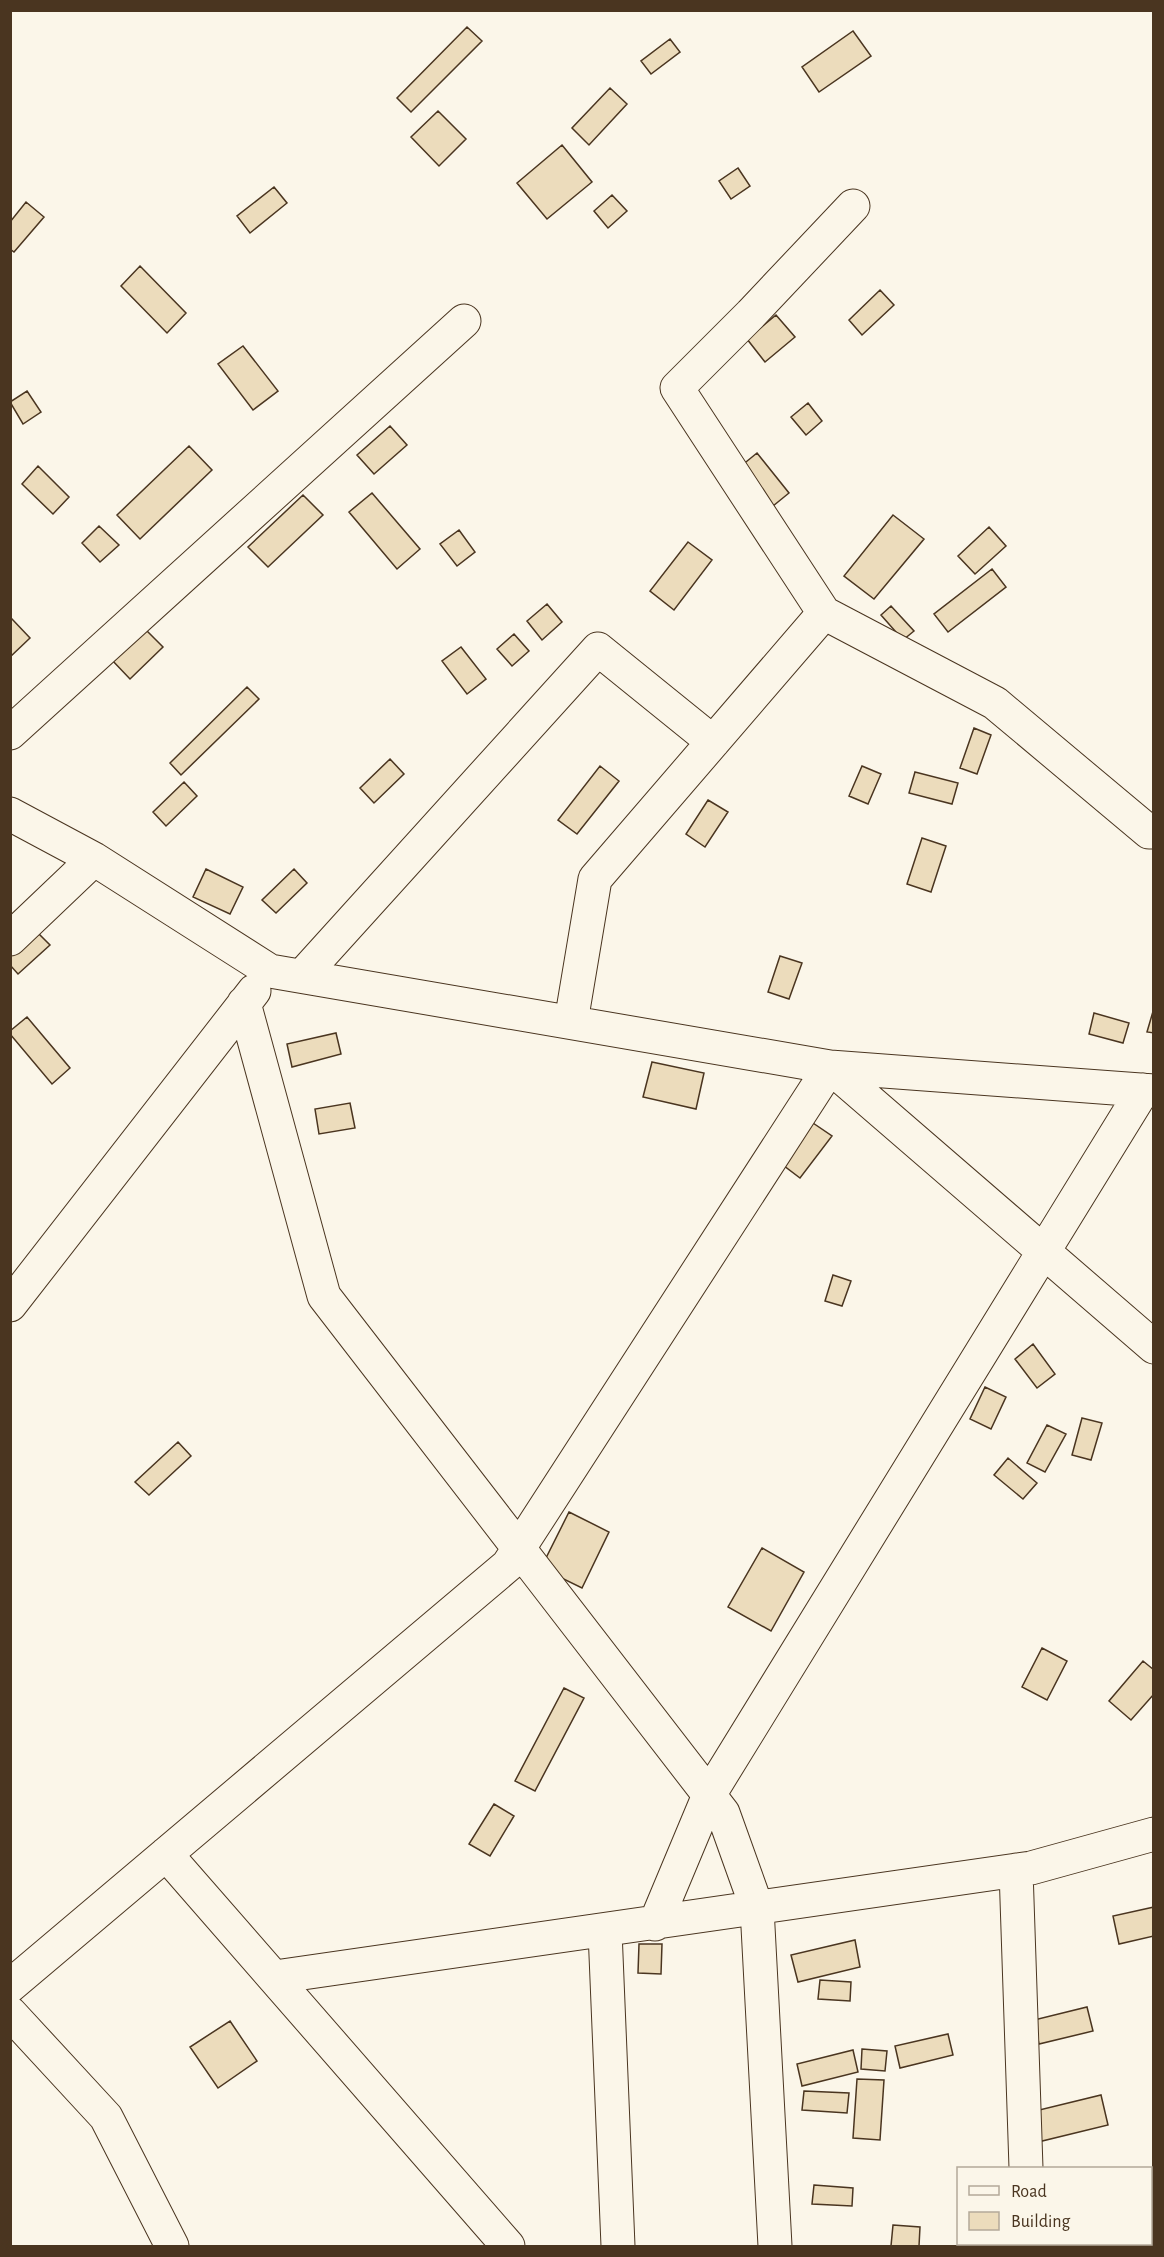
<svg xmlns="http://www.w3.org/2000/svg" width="1164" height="2257" font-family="'Alegreya Sans',sans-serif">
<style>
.building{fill:#ecdcbc;stroke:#4a3520;stroke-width:1.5}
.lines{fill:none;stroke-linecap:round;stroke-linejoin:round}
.minor-casing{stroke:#4a3520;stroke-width:35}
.minor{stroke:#fbf6e9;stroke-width:33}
</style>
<rect width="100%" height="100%" fill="#fbf6e9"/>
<path class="building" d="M467 27 482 41 411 112 397 98Z
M853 31 871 56 819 92 802 67Z
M670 39 680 52 651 74 641 61Z
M610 88 627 104 589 145 572 128Z
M438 111 466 139 439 166 411 137Z
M562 145 592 182 547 219 517 183Z
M738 168 750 186 731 199 719 181Z
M274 187 287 203 250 233 237 216Z
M612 195 627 211 608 228 594 211Z
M26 202 44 217 14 252 10 249V222Z
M140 266 186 313 167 333 121 286Z
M880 290 894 305 862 335 849 320Z
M776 315 795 337 765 362 747 339Z
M243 346 278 391 253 410 218 364Z
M27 391 41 412 23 424 10 402Z
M808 403 822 421 806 435 791 417Z
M390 426 407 445 374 474 357 455Z
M189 446 212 470 140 539 117 515Z
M757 453 789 493 773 506 741 466Z
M38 466 69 497 53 514 22 484Z
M372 493 420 549 397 569 349 512Z
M303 495 323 515 268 567 248 547Z
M893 515 924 539 874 599 844 576Z
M99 526 119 545 100 562 82 543Z
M989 527 1006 546 975 574 958 556Z
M459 530 475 552 457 566 440 544Z
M688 542 712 560 674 610 650 591Z
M992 569 1006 587 948 632 934 614Z
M547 604 562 622 542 640 527 621Z
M891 606 914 631 903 640 881 615Z
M12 619 30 638 10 657V621Z
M143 627 163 647 130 679 111 659Z
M514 634 529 651 512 666 497 649Z
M461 647 486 679 467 694 442 661Z
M247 687 259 699 181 775 170 763Z
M974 728 991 735 977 774 960 768Z
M390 759 404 774 374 803 360 788Z
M600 766 619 781 577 834 558 820Z
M862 766 881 774 868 804 849 796Z
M915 772 958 783 952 804 909 793Z
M184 782 197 796 166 826 153 812Z
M708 800 728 812 705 847 686 834Z
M922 838 946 846 931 892 907 884Z
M206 869 243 887 230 914 193 897Z
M294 869 307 883 276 913 262 900Z
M35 930 50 945 18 974 10 965V952Z
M780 956 802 963 789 999 768 992Z
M1154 1008V1033L1147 1032Z
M1094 1013 1129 1023 1123 1043 1089 1034Z
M27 1017 70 1068 52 1084 10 1034V1031Z
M336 1033 341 1054 292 1067 287 1044Z
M652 1062 704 1073 696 1109 643 1097Z
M350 1103 355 1128 319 1134 315 1109Z
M810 1121 832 1136 800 1178 779 1162Z
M833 1275 851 1281 842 1306 825 1301Z
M1033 1344 1055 1374 1037 1388 1015 1359Z
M985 1387 1006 1397 991 1429 970 1419Z
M1082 1418 1102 1423 1091 1460 1072 1455Z
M1047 1425 1066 1434 1045 1472 1027 1463Z
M178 1442 191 1456 149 1495 135 1482Z
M1008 1458 1037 1483 1023 1499 994 1475Z
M569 1512 609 1532 582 1588 541 1568Z
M762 1548 804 1572 771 1631 728 1607Z
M1042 1648 1067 1661 1047 1700 1022 1687Z
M1143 1661 1154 1670V1694L1131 1720 1109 1701Z
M564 1688 584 1698 535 1791 515 1781Z
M494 1804 514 1816 490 1856 469 1844Z
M1154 1907V1936L1119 1944 1113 1916Z
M855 1940 860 1967 798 1982 791 1955Z
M639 1944H662L661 1974 638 1973Z
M820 1980 851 1982 850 2001 818 1999Z
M1087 2007 1093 2031 1039 2044 1034 2020Z
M230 2021 257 2061 218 2088 190 2047Z
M948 2034 953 2055 900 2068 895 2046Z
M862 2049 887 2051 885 2071 861 2069Z
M853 2050 858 2072 802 2086 797 2064Z
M857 2079 884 2080 880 2140 853 2138Z
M804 2091 849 2093 847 2113 802 2110Z
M1101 2095 1108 2125 1038 2142 1031 2112Z
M814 2185 853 2188 852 2206 812 2204Z
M893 2225 920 2227 919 2246H891Z"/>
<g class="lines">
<defs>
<path id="minor" d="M853 206 751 314 677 388 824 613 995 703 1149 832H1154
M10 733 464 321
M10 814 94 859 270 971 830 1067 1154 1091
M10 939 94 859
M302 976 598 649 713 742
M244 1003 324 1296 723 1813 757 1908 775 2246
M571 1022 595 879 824 613
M10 1305 254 991
M166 1854 508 2246
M1016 1870 1026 2168
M655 1924 709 1795 1143 1090
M605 1931 618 2246
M275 1977 1031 1868 1154 1834
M10 1986 508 1565 830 1067 1154 1347
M10 2013 106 2117 172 2246
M1029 2244V2246"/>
</defs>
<use href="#minor" class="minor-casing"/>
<use href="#minor" class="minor"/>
</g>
<rect width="1164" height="2257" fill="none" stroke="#4a3520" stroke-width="24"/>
<rect x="957" y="2167" width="195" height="78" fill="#fbf6e9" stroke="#b4a999" stroke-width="1.5"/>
<rect x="969" y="2186" width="30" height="9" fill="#fbf6e9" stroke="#b4a999" stroke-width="1.5"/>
<text x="1011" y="2197" font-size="18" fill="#4a3520">Road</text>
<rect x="969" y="2212" width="30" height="18" fill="#ecdcbc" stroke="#b4a999" stroke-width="1.5"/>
<text x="1011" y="2227" font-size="18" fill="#4a3520">Building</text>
</svg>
